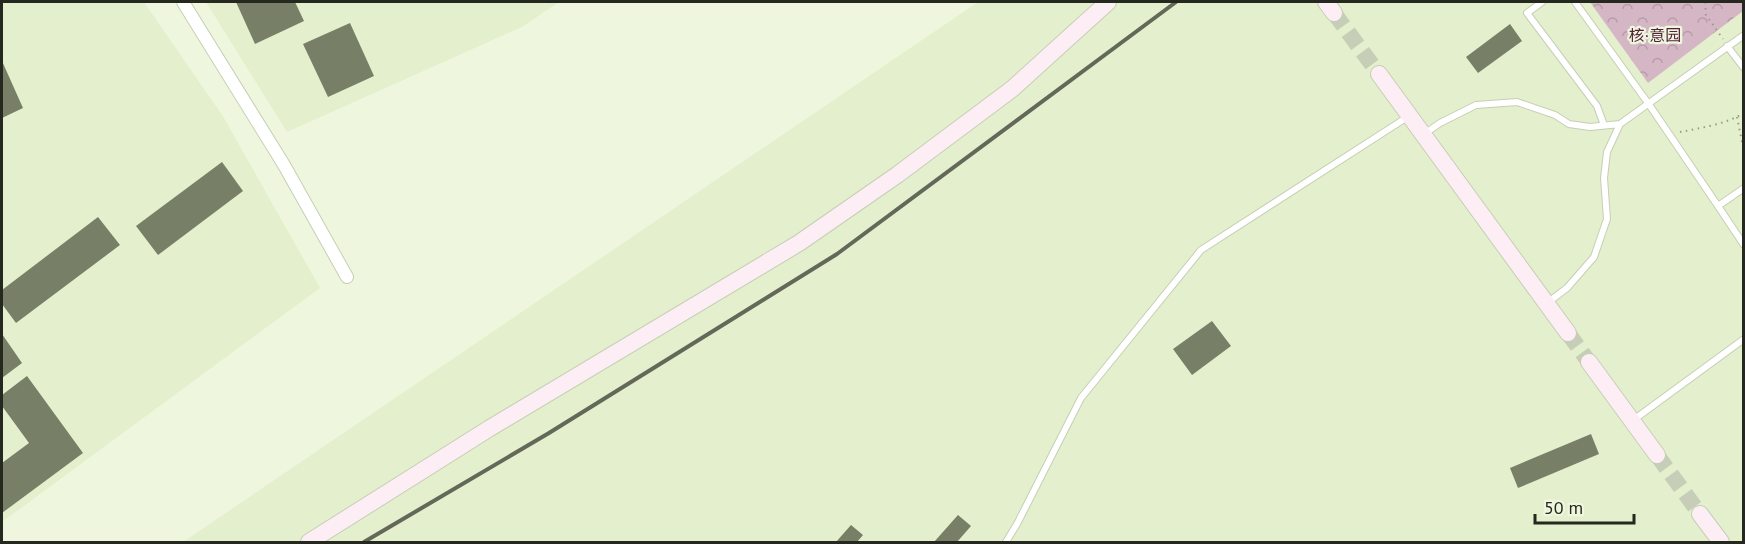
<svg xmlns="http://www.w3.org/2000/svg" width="1745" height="544" font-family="'PT Sans','Noto Sans SC',sans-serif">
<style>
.built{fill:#e3efcd}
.forest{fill:url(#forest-crowns)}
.building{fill:#777f67}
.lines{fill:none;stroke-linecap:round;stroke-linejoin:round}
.secondary-tunnel{stroke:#c6ceb7;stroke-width:16;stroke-dasharray:16 8;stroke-linecap:butt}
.lane-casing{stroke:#c6cfb5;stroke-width:8}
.street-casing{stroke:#c6cfb5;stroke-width:14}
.secondary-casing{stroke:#c6cfb5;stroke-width:18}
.path{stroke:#979d8a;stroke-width:2;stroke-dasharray:1.5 4.5;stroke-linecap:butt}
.lane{stroke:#fff;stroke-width:6}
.street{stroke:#fff;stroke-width:12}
.secondary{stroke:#fdeef5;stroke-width:16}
.rail{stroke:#636859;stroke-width:4}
.labels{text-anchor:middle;stroke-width:4.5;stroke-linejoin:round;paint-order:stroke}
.park-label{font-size:16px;fill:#55223d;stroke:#eef7dd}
</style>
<defs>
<pattern id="forest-crowns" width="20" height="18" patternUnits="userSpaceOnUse" patternTransform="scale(1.5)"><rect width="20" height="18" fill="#d4b6c4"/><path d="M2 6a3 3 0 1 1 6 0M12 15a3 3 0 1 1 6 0" fill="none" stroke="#b69ca8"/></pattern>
</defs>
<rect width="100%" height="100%" fill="#eef7dd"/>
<path class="built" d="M2 2H144L224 118 320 288 2 522Z
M206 2H559L522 27 287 132Z
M978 2H1743V542H183Z"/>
<path class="forest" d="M1590 2H1743V11L1648 83Z"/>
<path class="building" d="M236 2H295L304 21 255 44Z
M350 23 374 76 328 97 303 44Z
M1510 24 1522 41 1478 73 1466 57Z
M2 61 23 108 2 118Z
M222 162 243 191 158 255 136 226Z
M98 217 120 245 16 323 2 304V290Z
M1212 321 1231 346 1192 375 1173 349Z
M2 334 22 363 2 378Z
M27 376 83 453 2 513V463L29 443 2 406V395Z
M1591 434 1599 454 1518 488 1510 468Z
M958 515 971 526 957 542H934Z
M851 525 863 535 857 542H836Z"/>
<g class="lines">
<path class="secondary-tunnel" d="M1334 13 1379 74
M1568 333 1589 362
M1657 455 1700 514"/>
<defs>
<path id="lane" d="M1542 2 1527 13 1597 106 1604 125
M1575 2 1648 103 1718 206 1744 188
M1727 46 1744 68
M1620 124 1744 35
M1424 134 1440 123 1476 105 1517 102 1555 115 1569 124 1590 127 1620 124 1607 152 1604 178 1607 219 1594 257 1567 288 1547 303
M1718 206 1744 245
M1632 421 1744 339
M1006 542 1017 524 1081 398 1201 250 1409 116"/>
<path id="street" d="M183 2 284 165 347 277"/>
<path id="secondary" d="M1326 2 1334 13
M1379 74 1568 333
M1589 362 1657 455
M1700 514 1721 542
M309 542 490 428 799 243 897 175 1012 89 1108 2"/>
</defs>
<use href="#lane" class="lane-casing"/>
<use href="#street" class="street-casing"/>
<use href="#secondary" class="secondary-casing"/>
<path class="path" d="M1705 2 1706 15 1723 39
M1737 117 1744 152
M1680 132C1701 128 1726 124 1744 113"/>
<use href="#lane" class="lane"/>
<use href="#street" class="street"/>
<use href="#secondary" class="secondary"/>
<path class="rail" d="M364 542 549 433 837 254 1176 2"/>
</g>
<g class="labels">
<g class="park-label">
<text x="1655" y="41">核·意园</text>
</g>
</g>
<rect width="1745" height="544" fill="none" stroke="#25281e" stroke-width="6"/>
<path d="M1535 514v9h99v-9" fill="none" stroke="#25281e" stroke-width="3"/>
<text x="1544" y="514" font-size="18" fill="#25281e" stroke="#eef7dd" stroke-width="4.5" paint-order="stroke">50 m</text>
</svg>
